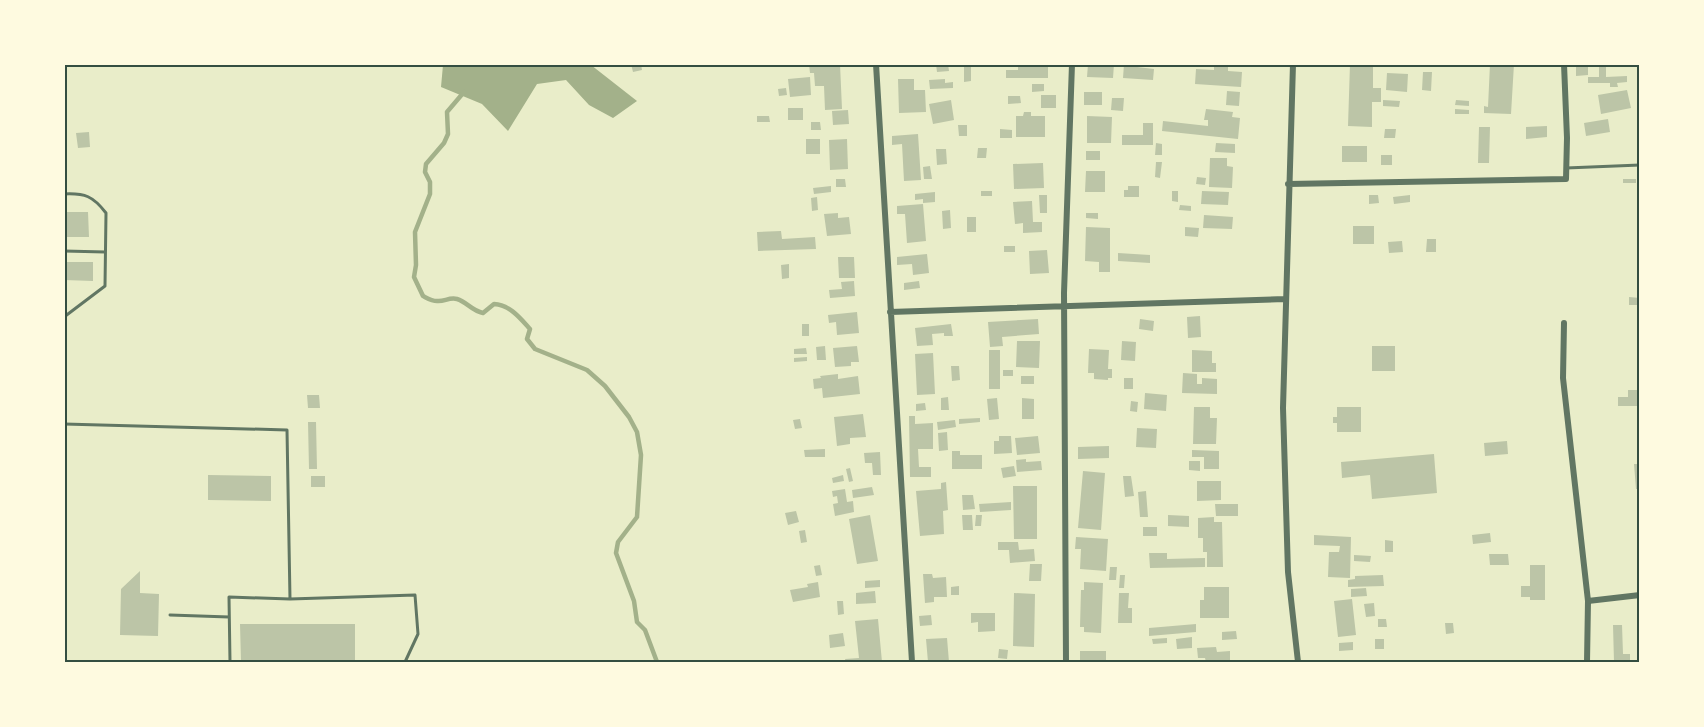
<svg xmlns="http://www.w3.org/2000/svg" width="1704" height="727" font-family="Helvetica,sans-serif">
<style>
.water{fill:#a3b18a}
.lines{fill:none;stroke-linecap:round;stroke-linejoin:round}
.stream{stroke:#a3b18a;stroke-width:4.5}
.building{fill:#bcc5a7}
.service{stroke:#617663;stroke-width:3}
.minor{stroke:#617663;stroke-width:6}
.neatline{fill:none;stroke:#344e41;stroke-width:2}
</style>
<rect width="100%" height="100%" fill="#e9edc9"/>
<path class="water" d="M443 65H591L637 101 613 118 589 105 566 80 537 84 508 131 482 104 441 87Z"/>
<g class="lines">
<path class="stream" d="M464 92 447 112 448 134 444 143 426 164 425 172 430 182V194L415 232 416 265 414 277 423 296C427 298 432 301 437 301 444 302 449 297 457 299 467 302 472 311 483 313L494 304C510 305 520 318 530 329L527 339 535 349 587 370 605 386 629 417 637 432 641 455 637 517 618 542 616 553 634 601 637 622 645 630 657 662"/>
</g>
<path class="building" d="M631 64H641L642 70 633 72Z
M809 64H840L842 109 825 110 824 86H815L814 73H810Z
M936 64H948L949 71 937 72Z
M964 64H971V81L964 82Z
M1018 64H1048V78H1006V70H1018Z
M1088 64H1114L1113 78 1087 77Z
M1124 64H1137V67L1154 69 1153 80 1123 78Z
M1350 64 1373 65V88H1381V102H1372V127L1348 126Z
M1490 64H1514L1511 114 1484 113V106L1488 107Z
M1576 64H1588V75L1576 76Z
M1599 64H1606V77L1627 76V82L1617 83 1618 87H1610V83H1588V77H1599Z
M1214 65 1228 66V71L1242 72 1241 87 1195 84 1196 69 1214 70Z
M1423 72H1432L1431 91 1422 90Z
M1387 73 1408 74 1407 92 1386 90Z
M810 77 811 95 790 97 788 79Z
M898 79H914V90H925L926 112 899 113Z
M945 79V83L953 82V88L930 89 929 80Z
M1032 84H1044V91L1032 92Z
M786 88 787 95 779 96 778 89Z
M1627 90 1631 108 1601 114 1598 95Z
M1227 91 1240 92 1239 106 1226 105Z
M1084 92H1102V105H1084Z
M1041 95H1056V108H1041Z
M1008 96H1020L1021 103 1008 104Z
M1112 98H1124L1123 111 1111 110Z
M951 100 954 120 933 124 929 104Z
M1383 100 1400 101 1399 107 1383 106Z
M1456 100 1469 101V106L1455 105Z
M788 108H803V120H788Z
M1206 109 1233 112 1232 117 1240 118 1238 139 1162 131 1163 121 1208 126V120H1204Z
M1455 109 1469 110V114H1455Z
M848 110 849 124 833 125 832 111Z
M1024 112H1031V116H1045V137H1016V116H1023Z
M757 116H769L770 122H757Z
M1087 116 1112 117 1111 143H1087Z
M1608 119 1610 132 1586 136 1584 123Z
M811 122H820L821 130H811Z
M1143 123H1153V145H1122V135H1143Z
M958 125H967V136H959Z
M1547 126V137L1526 139V127Z
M1479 127H1490L1489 163H1478Z
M1000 129 1012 130V138H1000Z
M1385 129H1396L1395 138H1384Z
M89 132 90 147 78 148 76 133Z
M918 134 921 180 904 181 902 144 892 145V136Z
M806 139H820V154H806Z
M847 139 848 169 830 170 829 140Z
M1156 143 1162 144V155H1155Z
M1216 143 1235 144V153L1215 152Z
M1342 146H1367V162H1342Z
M978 148H987L986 158H977Z
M936 149H946L947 164 937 165Z
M1086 151H1100V160H1086Z
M1381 155H1392V165H1381Z
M1210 158H1227V166L1233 167 1232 188 1209 187Z
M1156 162H1162L1160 178 1155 177Z
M1043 163 1044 188 1014 189 1013 164Z
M930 166 932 179H924L923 167Z
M1086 171H1105V192H1085Z
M1197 177 1206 178 1205 185 1196 184Z
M836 179H845L846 187H836Z
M1623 179H1636V183H1623Z
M831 186V192L814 194 813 188Z
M1128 186H1139V197H1124V190H1128Z
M981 191H992V196H981Z
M1172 191H1178V202L1172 201Z
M1202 191 1229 192 1228 205 1201 204Z
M935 192V202L923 203V199L915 200V194Z
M1039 195H1047V213H1040Z
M1369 195H1378L1379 203 1369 204Z
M1410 195V202L1394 204 1393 197Z
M817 197 818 210 812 211 811 198Z
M1032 201 1033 222H1042V232L1023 233V223L1015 224 1013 202Z
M923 204 926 241 907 243 905 214H897V206Z
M1180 205 1191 206V211L1179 210Z
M950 210 951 228 943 229 942 211Z
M64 212H88L89 237H64Z
M838 213V218L849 217 851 234 827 236 824 214Z
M1086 213H1098V219L1086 218Z
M1204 215 1233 217 1232 229 1203 228Z
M967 217H976V232H967Z
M1353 226H1374V244H1353Z
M1086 227 1110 228V272H1099V262L1085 261Z
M1185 227 1199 228 1198 237 1185 236Z
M781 231 782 239 815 237 816 249 758 251 757 232Z
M1427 239H1436V252H1426Z
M1402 241 1403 252 1389 253 1388 242Z
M1004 246H1015V252H1004Z
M1047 250 1049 273 1030 274 1029 251Z
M1118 253 1150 255V263L1118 261Z
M927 254 929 273 913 275 912 264 897 265V257Z
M838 257H854L855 278H839Z
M64 262H93V281L64 280Z
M789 264V278L782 279 781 265Z
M854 281 855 296 830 298 829 290 842 289 841 282Z
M919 281 920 288 904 290V283Z
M1629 297 1640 298V305H1629Z
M857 312 859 333 837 335 836 322 829 323 828 315Z
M1200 316 1201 337 1188 338 1187 317Z
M1038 319 1039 334 1002 337 1003 346 990 347 988 322Z
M1140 319 1154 321 1153 331 1139 329Z
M802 324H809V336H802Z
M951 324 953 336H944V333L932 334 933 345 917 346 915 328Z
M1017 341H1040L1039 368 1016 367Z
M1122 341 1136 342 1135 361 1121 360Z
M825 346 826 360H817L816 347Z
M857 346 859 362H851V366L835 367 833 348Z
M1372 346H1395V371H1372Z
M806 348 807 354H794V349Z
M1089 349 1109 350 1108 369H1112V378H1108V380L1094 379V373H1088Z
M989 350H1000V389H989Z
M1192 350 1212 351V363H1216V372H1192Z
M933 353 935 394 917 395 915 354Z
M807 357V361L794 362V358Z
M951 366H959L960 380 952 381Z
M1003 370H1013V376H1003Z
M1183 373 1197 374V384H1202V378L1217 379V394L1182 393Z
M838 374V379L858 376 860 394 823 398 822 388 814 389 813 379 821 378 820 376Z
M1021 376H1034V384H1021Z
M1124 378H1133V389H1124Z
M1628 390H1640V406H1618V397H1628Z
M1145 393 1167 395 1166 411 1144 409Z
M307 395H319L320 408H308Z
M948 397 949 410H941V398Z
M997 398 999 419 989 420 987 399Z
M1022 398 1034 399V419H1022Z
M1131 401 1138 402 1137 412 1130 411Z
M925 403 926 410 916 411V404Z
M1194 407H1210V418H1217L1216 444H1193Z
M1337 407H1361V432H1337V423H1333V417H1337Z
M863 414 866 437 850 438V444L837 446 834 417Z
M909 416H915V424L933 423V449H918L919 467H931V477H910Z
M980 418V422L959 424V419Z
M800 419 802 428 795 429 793 420Z
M955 420 956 427 938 430 937 422Z
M308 422H316L317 469H309Z
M1137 428 1157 429 1156 448 1136 447Z
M947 432 948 450 939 451 938 433Z
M999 436H1011L1012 453 994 454V441H999Z
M1038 436 1040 453 1017 455 1015 438Z
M1507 441 1508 454 1485 456 1484 443Z
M1109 446V458L1078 459V447Z
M825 449V457H805L804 450Z
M1192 450 1219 451V469H1204V457H1192Z
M952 451H960V455H982V469H952Z
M880 452 881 475H873L872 463H865L864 453Z
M1434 454 1437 493 1372 499 1370 475 1342 478 1341 462Z
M1026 459V462L1041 461 1042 470 1017 472 1016 460Z
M1189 461H1200V471L1189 470Z
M1634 464H1640V489H1636Z
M1014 466 1016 476 1003 478 1001 468Z
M850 468 853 481 849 482 846 469Z
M1083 471 1105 473 1101 530 1078 528Z
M208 475 271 476V501L208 500Z
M843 475 844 481 833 483 832 478Z
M311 476H325V487H311Z
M1123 476H1131L1134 496 1125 497Z
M1197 481H1221V500L1197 501Z
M946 482 948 510 943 511 944 534 920 536 916 491 941 489V483Z
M1013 486H1037V539H1014Z
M872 487 874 495 853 498 852 490Z
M845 489 847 502 853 501 854 512 835 516 833 504 838 503 837 496 833 497 832 491Z
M1146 491 1148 517H1140L1138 492Z
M962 495H973L975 509 963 510Z
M1011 502V510L980 512 979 504Z
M1215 504H1238V516H1216Z
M796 511 799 522 788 525 785 513Z
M870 515 878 561 857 564 849 519Z
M962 515H972L973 530H963Z
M976 515H982L981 526H975Z
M1168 515 1189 516V527L1168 526Z
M1214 517V522H1222L1223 567H1207V552H1203V538H1198V518Z
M1143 527H1157V536H1143Z
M805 530 807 542 801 543 799 531Z
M1490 533 1491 542 1473 544 1472 535Z
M1314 535 1351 537 1350 578 1328 577 1329 552H1339L1340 546 1314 545Z
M1076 537 1108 539 1106 571 1080 569 1081 549H1075Z
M1385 540 1393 541V552H1385Z
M998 542H1018L1019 550 1034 549 1035 561 1010 563 1009 550H998Z
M1149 553H1167V559L1205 558V567L1150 568Z
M1489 554H1508L1509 565H1490Z
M1354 555 1371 556 1370 562 1354 561Z
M1030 564H1042L1041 581H1029Z
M820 565 822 575 816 576 814 566Z
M1530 565H1545V600H1530V597H1521V586H1530Z
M1110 567H1117L1116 580H1109Z
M140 571V593L159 594 158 636 120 635 121 589Z
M923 574H932L933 578 946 577 947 597H934V602L925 603Z
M1120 575H1125L1124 588H1119Z
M1383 575 1384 586 1348 587V580L1355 579V576Z
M880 580V587L865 588V581Z
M818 582 820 597 793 602 790 590 808 587 807 584Z
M1084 582 1103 583 1101 633 1084 632V627H1080L1081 590H1084Z
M959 586V595H951V587Z
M1204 587H1229V618H1200V600H1204Z
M1366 588 1367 596 1351 597V589Z
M875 591 876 603 856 604V593Z
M1014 593 1035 594 1034 647 1013 646Z
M1119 593H1129L1128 608H1132V623H1118Z
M1352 599 1356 635 1338 637 1334 601Z
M837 601H843L844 614 838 615Z
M1374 603 1375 616 1366 617 1364 604Z
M971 613H995V631L978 632V622L971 623Z
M931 615 932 625 920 626 919 616Z
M878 619 882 662H846L845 659 859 658 855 621Z
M1378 619H1386L1387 627H1378Z
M1445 623H1453L1454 633 1446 634Z
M240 624H355V662H241Z
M1196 624V632L1149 636V628Z
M1613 625H1622L1623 654H1630V662H1614Z
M1236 631 1237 639 1222 640V632Z
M843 633 845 646 830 648 829 635Z
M1192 637V648L1177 649 1176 639Z
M947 638 949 662H928L926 639Z
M1167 638V643L1153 644 1152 639Z
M1375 639H1384V649H1375Z
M1353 642V650L1339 651V643Z
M1216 647 1217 652 1230 651V662H1206L1205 658H1198L1197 648Z
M999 649 1008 650 1007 659 998 658Z
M1080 651H1106V661H1080Z"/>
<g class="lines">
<path class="service" d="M1566 168 1640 165
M64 194C85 193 93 196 106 213L105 286 64 317
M64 251 105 252
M64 424 287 430 290 599
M170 615 229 617
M230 662 229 597 290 599 415 595 418 634 405 662"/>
<path class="minor" d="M876 64 912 662
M1293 64 1283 408 1288 572 1298 662
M1288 184 1566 179 1567 138 1564 64
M890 312 1285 299
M1564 323 1563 378 1588 601 1587 662
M1588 601 1640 595
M1066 662 1064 293 1072 64"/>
</g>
<rect width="1704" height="727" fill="none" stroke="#fefae0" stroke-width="132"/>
<rect x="66" y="66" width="1572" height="595" class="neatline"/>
</svg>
